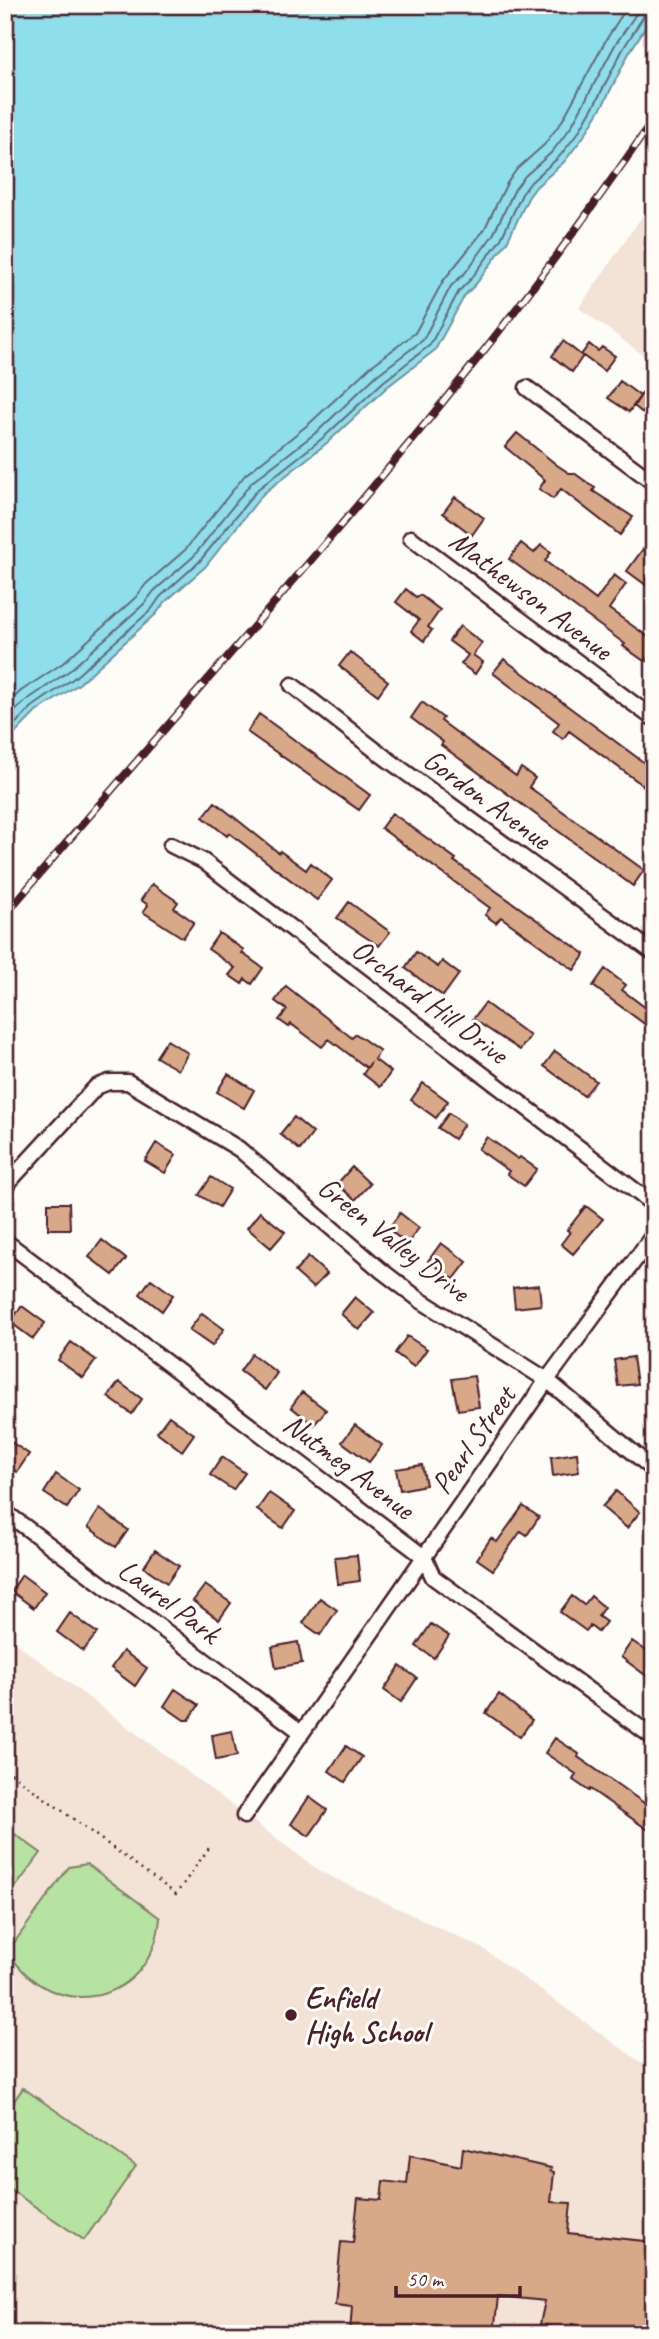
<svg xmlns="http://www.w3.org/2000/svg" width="659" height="2339" font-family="Caveat,sans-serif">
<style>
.built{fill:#f2e3d6}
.green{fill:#b6e3a1;stroke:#808166;stroke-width:2}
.water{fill:#8fdeeb;stroke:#73929e;stroke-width:2}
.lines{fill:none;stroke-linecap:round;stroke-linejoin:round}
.shore{stroke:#666b78;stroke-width:2}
.building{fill:#d7a988;stroke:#4a1f2b;stroke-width:2}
.minor-casing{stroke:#4a1f2b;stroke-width:19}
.path{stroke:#4a1f2b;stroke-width:2.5;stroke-dasharray:2 5;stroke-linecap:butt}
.minor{stroke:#fdfcf7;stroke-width:14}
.rail-casing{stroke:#4a1f2b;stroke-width:8}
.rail{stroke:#fdfcf7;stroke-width:5;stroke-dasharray:16;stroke-linecap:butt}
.poi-dot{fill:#4a1f2b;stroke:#fdfcf7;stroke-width:2.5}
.labels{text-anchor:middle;stroke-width:6;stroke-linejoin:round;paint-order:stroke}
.street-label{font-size:30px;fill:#4a1f2b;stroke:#fdfcf7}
.poi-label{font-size:30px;font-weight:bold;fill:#4a1f2b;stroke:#fdfcf7;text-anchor:start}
</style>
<rect width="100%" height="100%" fill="#fdfcf7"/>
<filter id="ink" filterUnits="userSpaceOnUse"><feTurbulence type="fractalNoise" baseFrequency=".0143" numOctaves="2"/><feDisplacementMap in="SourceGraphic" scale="14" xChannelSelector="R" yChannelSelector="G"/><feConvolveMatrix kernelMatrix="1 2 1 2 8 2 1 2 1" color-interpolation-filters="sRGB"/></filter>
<g filter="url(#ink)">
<path class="built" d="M654 199V363L579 308Z
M5 1635 321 1872 482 1948 654 2072V2334H5Z"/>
<path class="green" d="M5 1827 41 1853 5 1901Z
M87 1864 160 1918C153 2005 52 2026 8 1951L69 1867Z
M23 2088 136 2166 84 2240 5 2186V2114Z"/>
<path class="water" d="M5 5H654V14L629 53 604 103 584 136 564 162 536 187 528 198 507 242 476 284 465 295 435 350 387 387 328 442 263 494 205 567 165 602 156 614 79 684 36 712 5 744Z"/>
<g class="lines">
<path class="shore" d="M5 706 21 691 63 663 136 597 146 584 185 550 245 475 310 423 370 367 415 333 443 281 484 230 507 183 517 169 544 145 562 121 606 40 628 5
M5 720 27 700 69 671 144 604 154 591 193 557 252 482 318 431 377 375 423 340 451 286 465 273 493 235 515 189 525 176 552 152 571 127 615 45 642 5
M5 734 32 707 74 678 151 610 160 597 199 562 258 489 324 437 383 382 430 345 459 291 471 279 501 239 522 194 531 182 559 157 578 133 597 100 623 49 645 14 654 11"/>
</g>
<path class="building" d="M563 341 581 355 589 344 598 351 602 347 615 356 604 371 583 356 572 372 552 356Z
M620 381 640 396 629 412 608 398Z
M643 392 654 400 644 414 634 406Z
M517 433 557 465 569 473H574L595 488 593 491 633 517 620 535 561 489 553 499 539 489 545 480 505 447Z
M455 497 484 518 472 535 443 513Z
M521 543 534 553 541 545 551 552 545 561 596 600 614 575 626 584 609 609 654 641V666L645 659 644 661 623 646 625 644 509 559Z
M643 549 654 557V591L627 571Z
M406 589 416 597 420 595 440 610 428 627 432 630 424 641 411 631 419 620 396 602Z
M460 626 482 643 473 655 483 662 475 674 461 664 468 655 449 641Z
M350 652 388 681 378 695 339 666Z
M504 659 654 770 644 786 569 731 563 739 553 731 559 723 493 673Z
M422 702 443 718 441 721 516 776 521 768 535 778 529 787 644 870 633 886 441 745 443 742 411 718Z
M259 714 370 795 359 810 247 732Z
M215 802 279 853 280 851 306 870 311 863 332 880 317 900 229 833 227 836 203 817Z
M392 813 456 859 454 861 585 954 574 970 501 917 496 923 485 915 490 908 381 828Z
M152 884 178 902 174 908 194 922 183 938 143 912 148 905 141 900Z
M349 902 390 932 379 946 337 918Z
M219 933 244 950 242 953 263 968 252 984 245 979 242 984 229 975 235 968 208 949Z
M416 952 438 967 442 961 459 974 443 996 405 968Z
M605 969 626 985 622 990 654 1014V1031L593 986Z
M286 986 352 1038 356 1034 380 1051 374 1059 391 1072 380 1087 363 1074 371 1062 367 1068 329 1039 322 1047 291 1024 289 1027 279 1020 287 1010 275 1001Z
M485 1003 530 1036 520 1050 473 1019Z
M167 1040 188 1053 178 1070 156 1057Z
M555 1051 596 1081 584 1096 544 1066Z
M228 1074 254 1090 244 1108 217 1092Z
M423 1083 448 1101 436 1118 411 1100Z
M449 1113 464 1124 454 1139 438 1128Z
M294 1117 313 1133 300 1150 280 1134Z
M487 1137 518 1159 520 1157 537 1169 524 1186 507 1174 509 1171 478 1149Z
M156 1143 176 1155 165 1173 145 1161Z
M352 1167 370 1184 355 1200 337 1184Z
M211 1177 230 1189 219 1207 199 1195Z
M48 1203H69L70 1229H48Z
M586 1206 603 1219 573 1254 561 1244 570 1232 567 1230Z
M260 1212 285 1232 271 1248 247 1228Z
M400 1213 419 1228 407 1244 388 1229Z
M102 1240 126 1259 113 1275 89 1257Z
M441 1243 467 1262 454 1279 428 1261Z
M308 1257 327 1274 313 1288 295 1272Z
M151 1279 173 1295 162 1311 140 1294Z
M539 1285 541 1305 515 1308 513 1288Z
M355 1297 374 1313 359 1330 341 1314Z
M22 1306 45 1323 33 1339 10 1322Z
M202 1313 224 1329 212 1346 189 1330Z
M407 1336 427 1349 414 1367 395 1353Z
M71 1342 96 1360 83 1378 58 1360Z
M252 1354 277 1373 265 1390 240 1371Z
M633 1357 637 1384 618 1386 614 1360Z
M474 1376 479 1407 458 1410 452 1379Z
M119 1382 142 1399 132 1414 108 1397Z
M302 1392 326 1410 314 1425 291 1407Z
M169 1416 194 1434 182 1451 157 1432Z
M355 1425 382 1445 369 1462 342 1442Z
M5 1438 29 1454 17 1472 5 1465Z
M577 1453 579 1472 553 1476 551 1457Z
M222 1457 245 1473 233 1490 210 1475Z
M422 1465 426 1485 400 1490 396 1469Z
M56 1474 79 1490 67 1508 44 1493Z
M616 1491 640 1512 627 1528 602 1507Z
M269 1493 295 1511 283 1528 257 1510Z
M523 1506 539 1517 527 1535 521 1531 493 1570 477 1559 491 1538 497 1542Z
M100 1509 128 1530 116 1547 88 1527Z
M155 1550 179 1566 167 1583 144 1567Z
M357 1555 360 1581 338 1584 335 1557Z
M22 1575 45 1592 34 1608 11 1591Z
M205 1585 231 1603 219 1620 193 1601Z
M572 1596 584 1605 591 1596 604 1607 598 1616 606 1622 598 1632 590 1626 586 1631 560 1612Z
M320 1598 337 1610 320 1635 303 1623Z
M70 1613 97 1633 83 1651 57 1632Z
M431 1624 449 1636 434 1658 416 1646Z
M632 1641 654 1656V1668L648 1677 621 1657Z
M298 1642 302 1663 276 1668 272 1647Z
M123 1651 147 1668 135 1686 111 1668Z
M400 1666 417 1678 401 1702 384 1690Z
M175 1689 199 1705 189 1720H184L164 1706Z
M499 1694 532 1720 520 1737 486 1713Z
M232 1731 237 1756 216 1760 212 1735Z
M555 1738 579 1754 578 1757 654 1810V1834L590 1789 589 1791 573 1780 576 1774 545 1753Z
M346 1746 362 1757 345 1782 329 1771Z
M309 1797 327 1810 309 1836 291 1824Z
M463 2148 551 2168 550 2171 554 2172 551 2202 571 2203 568 2233 654 2242V2334H612L572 2324 571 2331 540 2324 545 2301 498 2296 494 2334H350L352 2306 335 2304 341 2242 353 2243 358 2198 381 2200 383 2181 407 2184 410 2155 461 2166Z"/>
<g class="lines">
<defs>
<path id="minor" d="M527 388 654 483
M411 538 654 719
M292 685 379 753 654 953
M171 845 203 861 654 1205
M5 1186 96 1087 109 1082H128L239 1149 382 1271 420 1300 547 1380 654 1470
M5 1241 411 1547 424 1557 433 1577 654 1738
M5 1512 301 1732
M244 1816 547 1380 654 1234"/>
</defs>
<use href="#minor" class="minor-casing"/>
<path class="path" d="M5 1769 176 1894 209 1848"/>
<use href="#minor" class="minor"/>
<defs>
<path id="rail" d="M5 915C162 728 327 549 478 358 540 280 598 200 654 119"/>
</defs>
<use href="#rail" class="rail-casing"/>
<use href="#rail" class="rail"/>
</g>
</g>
<circle class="poi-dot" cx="291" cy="2015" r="7"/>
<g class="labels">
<g class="street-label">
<text transform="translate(531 595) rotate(37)" y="10">Mathewson Avenue</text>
<text transform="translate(487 799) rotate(36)" y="10">Gordon Avenue</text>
<text transform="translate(430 1001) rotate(37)" y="10">Orchard Hill Drive</text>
<text transform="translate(394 1239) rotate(38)" y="10">Green Valley Drive</text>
<text transform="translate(473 1440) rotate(-55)" y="10">Pearl Street</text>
<text transform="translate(349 1466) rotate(37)" y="10">Nutmeg Avenue</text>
<text transform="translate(169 1601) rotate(37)" y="10">Laurel Park</text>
</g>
<g class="poi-label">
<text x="305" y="2008">Enfield<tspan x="305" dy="34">High School</tspan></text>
</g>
</g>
<rect width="659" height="2339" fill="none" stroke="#fdfcf7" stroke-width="28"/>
<rect x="14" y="14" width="631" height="2311" fill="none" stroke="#4a1f2b" stroke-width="2.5" filter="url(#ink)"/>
<path d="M396 2286v10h124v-10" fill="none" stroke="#4a1f2b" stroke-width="3.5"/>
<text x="407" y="2286" font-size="21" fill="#4a1f2b" stroke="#fdfcf7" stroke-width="5" paint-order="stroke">50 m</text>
</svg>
